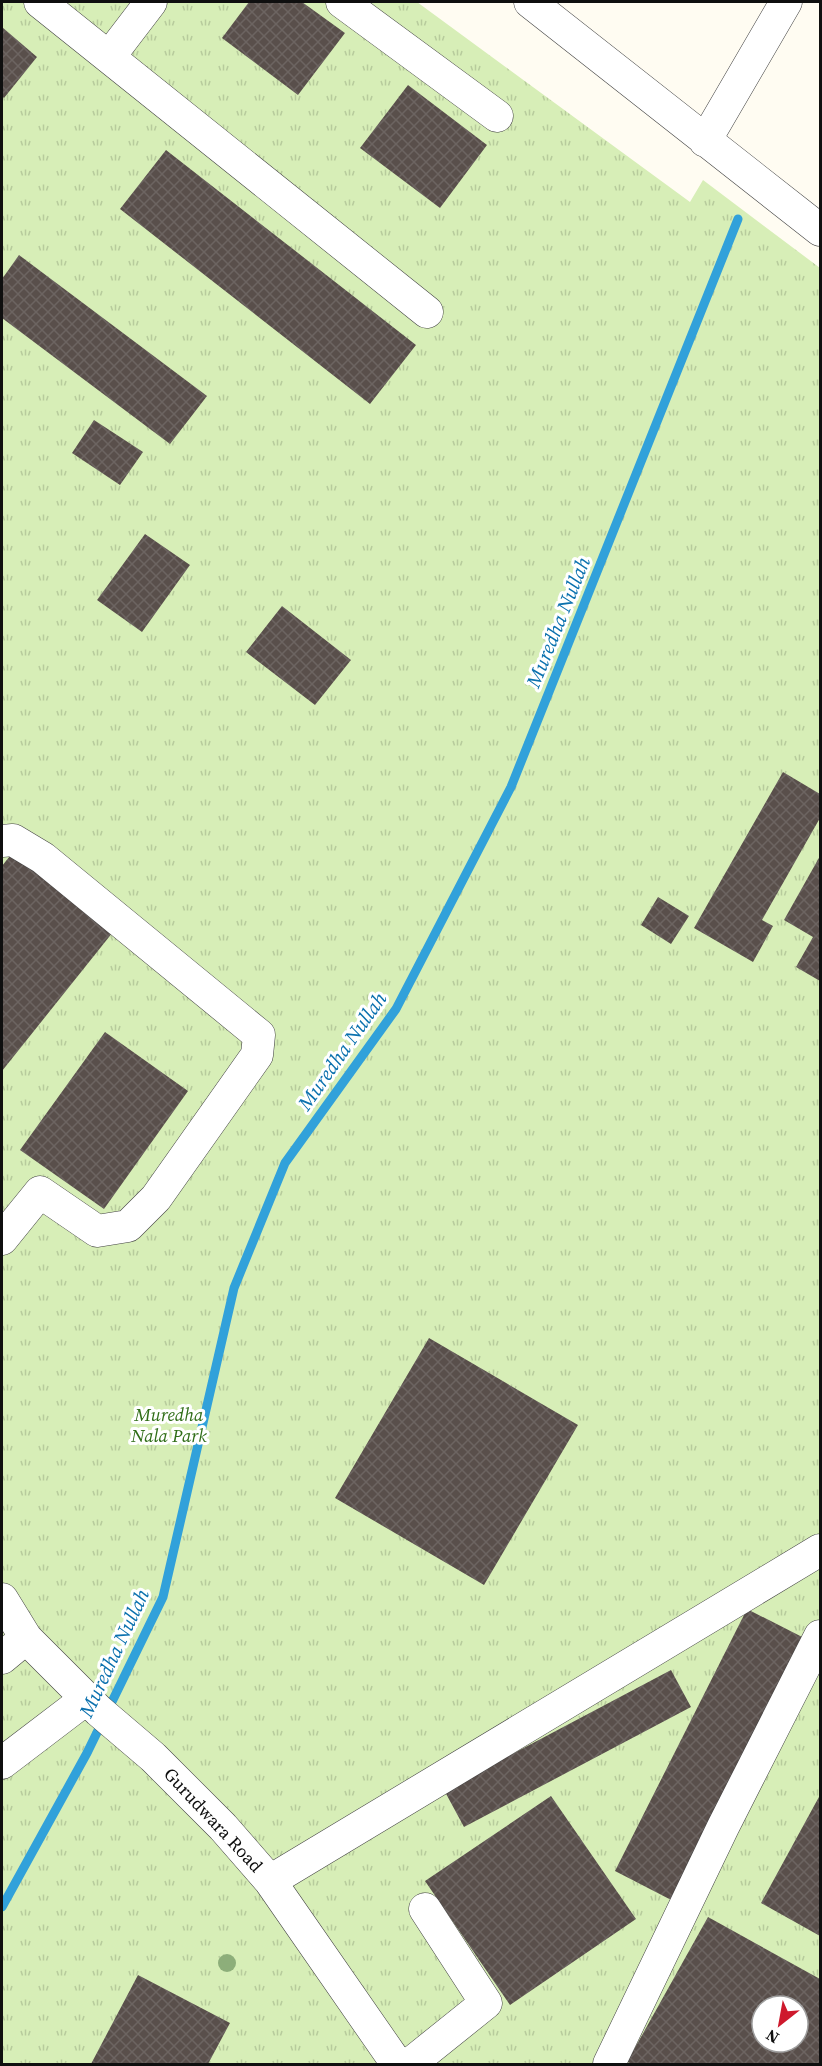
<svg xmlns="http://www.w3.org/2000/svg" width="822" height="2066" font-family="'Source Serif 4',serif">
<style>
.park{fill:url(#park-tufts);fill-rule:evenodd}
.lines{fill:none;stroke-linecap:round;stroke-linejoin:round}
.stream{stroke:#31a1da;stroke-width:9}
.building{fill:url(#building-cross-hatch);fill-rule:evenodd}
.minor-casing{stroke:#424242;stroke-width:33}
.minor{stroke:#fff;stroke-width:32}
.tree{fill:#8dae7a}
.labels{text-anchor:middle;stroke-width:6;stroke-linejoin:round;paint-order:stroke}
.park-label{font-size:18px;font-style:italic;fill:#306e18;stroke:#fff}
.street-label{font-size:18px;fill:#0f0f0f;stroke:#fff}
.water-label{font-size:20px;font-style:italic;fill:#0b71ae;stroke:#fff}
</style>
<defs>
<pattern id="park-tufts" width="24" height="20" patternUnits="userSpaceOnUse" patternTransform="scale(1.5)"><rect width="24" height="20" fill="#d7eeb7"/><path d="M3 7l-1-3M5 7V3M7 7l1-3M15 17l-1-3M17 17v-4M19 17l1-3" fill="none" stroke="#b7cb9c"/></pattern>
<pattern id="building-cross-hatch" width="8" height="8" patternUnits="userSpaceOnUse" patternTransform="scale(1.5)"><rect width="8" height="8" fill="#594f4b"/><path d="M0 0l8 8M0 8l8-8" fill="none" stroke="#6c6461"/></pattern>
</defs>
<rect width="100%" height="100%" fill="#fffcf2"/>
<path class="park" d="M2 2H417L690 202 703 180 820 268V2064H2ZM762 2006H798V2042H762Z"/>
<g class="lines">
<path class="stream" d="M2 1907 87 1753 163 1597 234 1288 285 1163 396 1009 511 787 738 219"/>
</g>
<path class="building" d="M249 2H302L345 33 298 95 222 38Z
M2 27 37 57 4 98 2 96Z
M408 85 487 145 440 208 360 148Z
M166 150 416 345 370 404 120 209Z
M19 255 207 396 170 444 2 318V279Z
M94 420 143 452 120 485 72 453Z
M145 534 190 565 142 632 97 600Z
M282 606 351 660 315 705 246 652Z
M783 772 820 794V818L762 920 773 926 753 962 694 928Z
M13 852 113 932 2 1071V866Z
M820 856V981L796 967 813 937 784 920Z
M658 897 689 916 671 944 641 925Z
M105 1032 188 1091 104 1209 20 1150Z
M429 1338 578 1425 484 1585 335 1498Z
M747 1609 810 1641 679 1904 615 1871Z
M671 1670 691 1707 464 1827 444 1790Z
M820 1795V1936L761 1903Z
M551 1796 636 1919 510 2005 425 1881Z
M708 1917 820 1979V2064H633L627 2062ZM762 2006H798V2042H762Z
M138 1975 230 2023 208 2064H91Z"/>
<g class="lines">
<defs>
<path id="minor" d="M40 2 427 312
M342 2 497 116
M530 2 820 230
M109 57 151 2
M705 141 786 2
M2 841 13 840 43 858 259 1035 257 1055 156 1198 128 1226 97 1231 40 1192 2 1239
M2 1599 26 1638 99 1711 153 1757 223 1827 270 1881 397 2064
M2 1658 26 1638
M2 1763 86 1699
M270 1881 820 1550
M410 2064 486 2003 425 1909
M609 2064 723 1827 820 1636"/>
</defs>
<use href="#minor" class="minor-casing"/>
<use href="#minor" class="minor"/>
</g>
<circle class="tree" cx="227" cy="1963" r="9"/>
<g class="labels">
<g class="park-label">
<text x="169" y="1421">Muredha<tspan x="169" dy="21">Nala Park</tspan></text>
</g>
<g class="street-label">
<text transform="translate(213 1820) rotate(47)" y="6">Gurudwara Road</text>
</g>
<g class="water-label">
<text transform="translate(558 622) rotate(-68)" y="7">Muredha Nullah</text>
<text transform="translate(342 1051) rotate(-55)" y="7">Muredha Nullah</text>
<text transform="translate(114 1653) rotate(-65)" y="7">Muredha Nullah</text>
</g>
</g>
<rect width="822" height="2066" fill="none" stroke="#0f0f0f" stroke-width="6"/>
<g transform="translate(780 2024) rotate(211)"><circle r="28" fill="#ffffff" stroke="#9f9f9f" stroke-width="1.5"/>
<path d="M0-4.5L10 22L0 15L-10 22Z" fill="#ce192d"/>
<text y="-9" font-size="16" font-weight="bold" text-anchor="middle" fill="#0f0f0f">N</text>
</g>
</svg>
